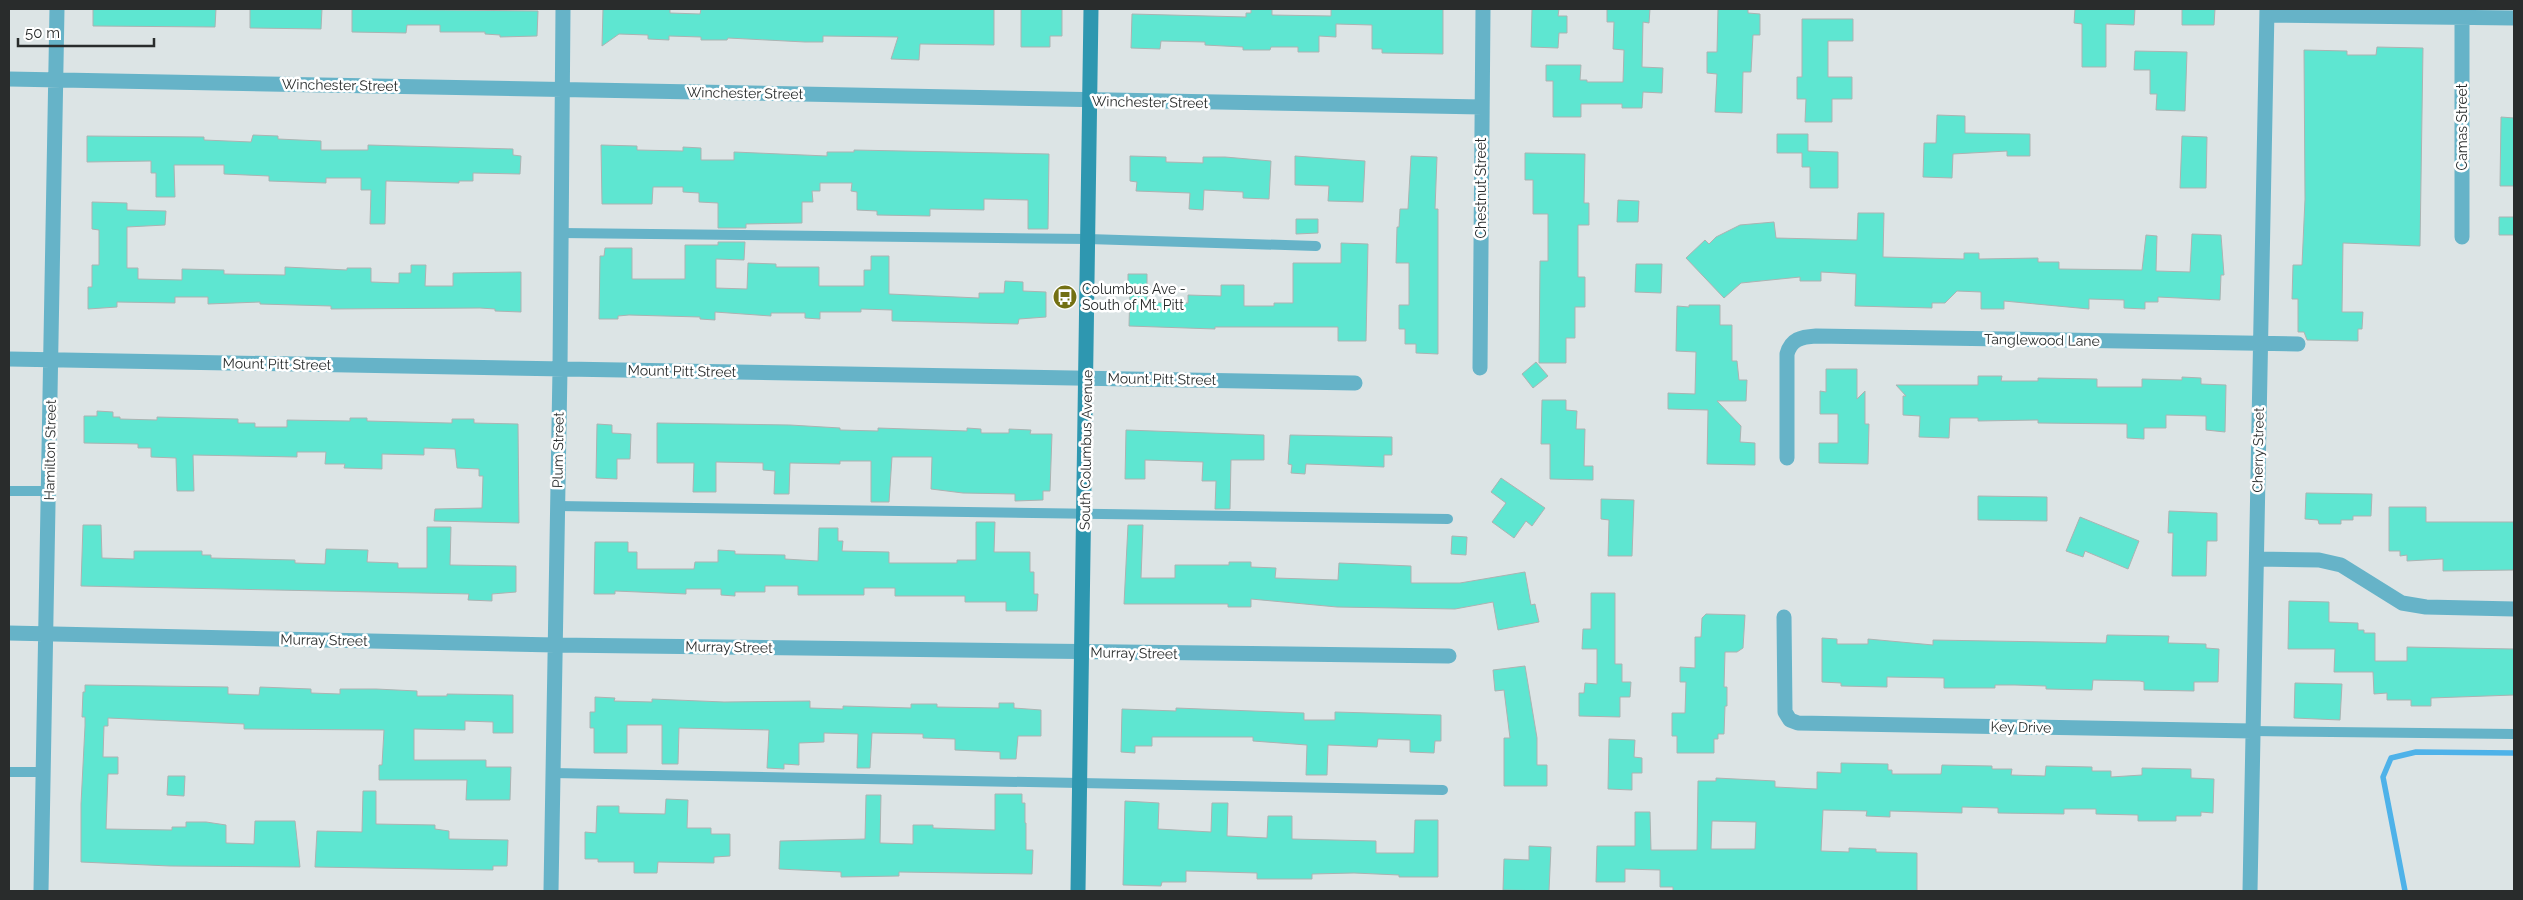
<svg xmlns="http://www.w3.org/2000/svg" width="2523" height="900" font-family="Raleway,sans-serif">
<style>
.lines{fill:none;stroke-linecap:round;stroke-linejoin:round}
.stream{stroke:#4eb2e9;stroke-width:5.5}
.building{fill:#5ee6d1;stroke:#acb3b2;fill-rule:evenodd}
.lane{stroke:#66b3c8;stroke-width:10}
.street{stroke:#66b3c8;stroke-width:15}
.secondary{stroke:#2e97b0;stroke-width:15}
.labels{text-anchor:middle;stroke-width:5;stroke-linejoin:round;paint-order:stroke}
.street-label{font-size:14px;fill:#292c2c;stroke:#fff}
.poi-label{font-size:14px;fill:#292c2c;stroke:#fff;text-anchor:start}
</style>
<rect width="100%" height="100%" fill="#dce4e5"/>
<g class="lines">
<path class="stream" d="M2405 891 2383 777 2391 758 2416 752 2514 753"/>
</g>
<path class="building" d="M93 9H216L215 27 93 26Z
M250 9H322L321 29 250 28Z
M352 9 538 11 537 36 500 37V35L485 34V32H440V25H407L406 33 352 32Z
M603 9H670V13L700 14 701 9H994V45L920 44 919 60 891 59 898 37 823 36V42H805L728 38 727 40H701V37L669 36V40L648 39V35L619 34 602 46Z
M1021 9H1062V36H1050V47H1021Z
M1251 9H1272V15L1331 16V9H1443V54L1382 53V49H1372V25L1336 24V37L1319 36V52H1298V47H1271L1270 50H1243V47L1205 45V42L1161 41 1160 49 1131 48 1132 14 1246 17V13H1251Z
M1532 9H1559L1558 16H1567V33H1559L1558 48 1531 47Z
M1607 9H1650L1649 23 1643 22 1642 67 1663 68 1662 93 1643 92 1642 108H1622V104H1581V117H1553V81H1546V65H1581L1580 80H1587V82H1623L1624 50 1613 49 1614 22H1607Z
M1718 9H1748V13L1760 14V35H1753L1751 72H1743L1742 113 1715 112 1717 74 1707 73V52H1717Z
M2075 9H2135L2134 25 2106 24V67H2082V24L2074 23Z
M2182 9H2215L2214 25H2182Z
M1802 19H1853V41H1828V77H1852V99H1832V122H1805L1806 99H1797V77H1802Z
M2377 47 2423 48 2420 246 2343 243 2342 312H2363L2362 329H2358V341L2307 340 2304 332H2298V299H2292L2293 265H2302L2305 199 2304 50 2347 51V55H2376Z
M2135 51 2187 52 2185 111 2156 110 2157 94H2150V70H2134Z
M1937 115 1965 116V133L2030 134V156H2007V151L1953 154 1952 178 1923 177 1924 143H1936Z
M2501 117 2514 118V186H2500Z
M1777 134H1808V151L1838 152V188H1810V167H1802V153H1777Z
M253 135 278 136V139L321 141V150H368V145L513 149V155L521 156 520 174 473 173V181H459V183L386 181 385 224H370L371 190H361V178H326V183L269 181V176L224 174V165H174L175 197H156V173H151V161L87 162V136L204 137V140L251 142Z
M2182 136 2207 137 2206 188H2180Z
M601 145 637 146V150L683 151V147L701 148V160H734V152L827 156V152H854V150L1049 154 1048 229H1028V200L984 199V210L930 209V216L877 215V211L857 210V192L851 191 852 183H820V191H812L813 202H802V223L746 224V228H718V203L699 202V193L683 192V187H653L652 204H602Z
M1525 153 1585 154 1584 203H1589V225H1578V277H1585V307H1575V338H1566V363H1539L1540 261H1548V214H1533V180H1525Z
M1130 156 1166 157V162L1203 163V157H1225L1271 161 1269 199 1243 198V192L1204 190 1203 210 1189 209 1190 193 1136 191 1137 182 1130 181Z
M1295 156 1365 161 1363 202 1328 201 1329 186 1295 185Z
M1411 156 1437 157 1435 209H1438V354L1416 353V344H1405V329H1399V305H1409V263H1396L1397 227H1399L1400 209H1408Z
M1618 200 1639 201 1638 222H1617Z
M92 202 127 203V210L166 211 165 225 127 227V268H138V279L182 280V269L224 270V274L285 275V267L347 270V268H371V282L399 283V273H411V265H426L425 286H453V273L521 272V312L495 311V309L480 308 331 309V306L260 304V302L208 304V297H175V303L117 302V307L88 309V287H92V265H99V230L92 229Z
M1858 213H1884L1883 257 1964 259V253H1979V259L2038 258V262H2059V269L2142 270 2146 235 2157 236 2156 271 2190 272 2192 234 2221 235 2224 275H2221L2220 300 2158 297V302H2145V309L2124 308V300L2089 299V309L2004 301V309H1981V292L1957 291 1945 303H1932V308L1855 306 1856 274 1821 272V281H1800V277L1741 283 1724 298 1686 258 1705 240 1709 244 1716 237 1740 225 1774 222 1776 238 1857 240Z
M2499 217H2514V235H2499Z
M1296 219H1318V233L1296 234Z
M718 242H745L744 260 716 259V288L747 289 748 263 776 264V267H819V286H864V270H871V256H889V294L979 298V293H1004L1005 281 1023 282V291L1046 292V317L1019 319 1018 324 892 321V310L861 309V312H820V319L805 318V313H771V316L715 312V320L700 319V317L629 315 618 316V319H599L600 256H604L605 248H632V279H685V245H718Z
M1341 243 1368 244 1366 341H1338V327H1215V329L1129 326 1130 289H1128V274H1147V302L1188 303V295L1221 296V285H1244V306H1274V303H1293V263H1341Z
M1636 264H1662L1661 293 1635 292Z
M1689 305H1720V325H1732V361H1737L1739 380H1747L1746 401H1717L1741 426 1740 442 1755 443V465L1707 464 1708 410 1668 409V393L1695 394 1696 352 1676 351 1677 306 1689 307Z
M1536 362 1548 376 1533 388 1522 374Z
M1826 369H1857V399L1865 391V424H1869L1868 464 1819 463V443H1838V414H1820V391L1826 392Z
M1978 376H2002L2001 381H2038V378L2097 379V387H2142V379L2182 380V377L2201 378V384L2226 385 2225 432 2206 430V416L2166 415V428H2144V439L2127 438V424L2038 423V420L1978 421V418H1950L1949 438 1919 437 1920 416 1903 415V396H1906L1896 385H1978Z
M1542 400H1566V410L1577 411 1576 429H1585L1584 466H1593V480L1550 479V444H1541Z
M97 411 113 412V417H120V419L157 420V417L238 419V423H255V427H287V420L350 421V418H367V421L449 423H452V419H474V423L518 424 519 523 434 521 435 509 482 508 483 476H479V469L457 468 455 449 424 448V455L382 454V469L344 468 345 464H325L326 452H297V457L193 455 194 491H177L176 458 151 457V448H138V444L84 443V416H97Z
M657 423 790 425 840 428V430L878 431V428L967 431V428L981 429V433H1009V429L1031 430 1030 434H1052L1050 491H1043V500L1015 501V494L963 493 931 489 932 457H892L889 502H871V461H840V464L790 463 789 494H774L775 471 763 470V463L716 462V492H693L694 463H657Z
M597 424 612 425V433L631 434 630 459H617V479L596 478Z
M1126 430 1264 435V460H1231L1230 509H1215L1216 481H1202L1203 462 1145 460V479H1125Z
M1290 435 1392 437V455H1384V467L1306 464 1305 474 1291 473 1292 465 1288 464Z
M1501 478 1545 508 1532 526 1526 521 1514 538 1492 522 1506 503 1491 492Z
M2306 493 2372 494 2371 516H2353V520H2341V524H2319L2318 520 2305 519Z
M1978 496 2047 497V521L1978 520Z
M1601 499 1634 500 1632 556H1608L1609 520 1601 519Z
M2389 507H2426V522H2514V570L2443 571V559L2407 561V555L2400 556V551H2389Z
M2169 511 2217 513V541H2207L2206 576H2172L2173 533H2168Z
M2080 517 2139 541 2128 569 2085 551 2083 557 2066 551Z
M976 522H995L994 552H1030V572H1034V594H1038L1037 611H1006V602H965V596H895V588H864V595H798V586H765V592H735V596L721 595V589H686V594L615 591V594H594L595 542H628V552H637V569H694L695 562H718V550L735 551V554L785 555V559L818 561 819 528H838V541H843L842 551 889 552V563H957V560H976Z
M83 525H101L102 558 134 559V551H202V555H211V558L295 560V563L325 564 326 549 368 550 367 562 398 563V568H427V527H451L450 565 516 566V592L492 594V601L468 600 469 594 81 586Z
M1128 525H1143L1141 578H1175V565H1229V562H1251V567L1276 568 1275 578 1338 580 1339 563 1411 566V583H1460L1525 572 1531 605 1535 604 1539 622 1498 630 1493 602 1455 609 1337 607 1251 599V607H1228V604H1124Z
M1452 536 1467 537 1466 555 1451 554Z
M1591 593H1615V664H1622V682H1631L1630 697H1620V717L1579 716V693H1584L1585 683 1597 684V649H1582L1583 629H1591Z
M2289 601 2329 602V622L2358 623V630H2364V633H2375V661H2407V647L2514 649V695L2431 698V706H2411V700H2387V693L2374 694 2373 672H2334L2335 649H2288Z
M1706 614 1745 615 1743 648 1737 652H1725L1724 687H1727V706H1725L1724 734H1718V739H1714V753H1677V736H1672V713H1685L1686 682H1680V667L1695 668V637H1701L1702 618Z
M2107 635 2169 636 2168 643 2206 644V648L2219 649 2218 682H2194V691L2144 690V682L2140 681 2093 680 2092 690 2046 689V686L2015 685H1995V688H1944V678L1887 677V687L1841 686V683L1822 682V638L1837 639V644H1868V639L1933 645V640L2106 643Z
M1525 666 1537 738V765H1547V786H1504V738H1510L1504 690 1495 691 1493 670Z
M2295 683 2342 684 2340 720 2294 718Z
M85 685 228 687V694L259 695 260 687 311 689V693L340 694V689H376L417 691V696H447V694L513 695V733H493V722L465 721V730L414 729V760H486V767H511L510 800H466L467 780H379V765H382L384 730 244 729V724L108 718V726H104L103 757H118V774H108L106 829 172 830V827H186V822H206L226 825V843L254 844 255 821H295L300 867 170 866 81 862V804L85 726V717H82L83 692H85Z
M595 697 615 698 614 701 652 702V699L724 702 810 701V708L843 709V706L911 708V704H937V707L999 708V703H1014V708L1041 710V736H1018L1016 759H1000V752L955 750V739L923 738V734L872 733 870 768H857L858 734 824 733V742L799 743V765L784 764V769L767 768 769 730 679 728 678 764H662V725H627V753H594V728H590V712H595Z
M1176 708 1304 713V720H1335V712L1441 715V741H1435L1434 753 1410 752V740L1378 739 1377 747 1328 745 1327 775H1306L1307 745 1253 741V737H1152V746H1135V753L1121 752 1122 709 1176 711Z
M1609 739 1635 740 1634 757 1642 758V773H1632V790L1608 789Z
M1841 763 1888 764V770H1892V774H1941L1942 765 1992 766V769H2012L2011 775 2045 776 2046 766 2092 767V771H2111V777L2142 775V768L2191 769V778L2214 779 2213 813 2201 812V816H2176V821H2138V815L2096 814V809H2064V814L1998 813V808L1962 807V813L1890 811V817L1866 816 1867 811 1823 810 1821 851 1849 852V848L1876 849V852L1917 853V891H1673V887H1660V870L1625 869V882H1596L1597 846H1635V812H1650L1651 850H1697L1698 781H1716V778L1775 781V787L1817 789V772L1841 773ZM1712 821 1756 822 1755 849H1711Z
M168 776H185L184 796 167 795Z
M363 791H376V824L435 825V829L449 831V839L508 840 507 866H493V870L315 867 317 831 362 832Z
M995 794H1022V803H1025V823H1026V850H1033L1032 874 899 872V876L841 877V872L779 869 780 841 865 839 866 795H881L880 843 913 844V825H933V828L995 830Z
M666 799 688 800 687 828H711V834H730V856L714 857V863L658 862 657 873H634V862H598V859H585V832L596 833 597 806H619V813L665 814Z
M1125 801 1159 803 1158 829 1211 832 1212 803H1228L1227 836 1267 838 1268 816H1292V839L1376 841V853H1414L1415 820H1438V877H1399V875L1354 873 1312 874V879H1257V873L1186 871V882H1162L1161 886 1123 885Z
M1529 846 1551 847 1549 891 1503 890 1504 859 1529 860Z"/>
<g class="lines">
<path class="lane" d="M561 233 1088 239 1316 246
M9 491H49
M557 506 1448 519
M2252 731 2514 734
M9 772H44
M552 773 1443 790"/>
<path class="street" d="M2267 15 2514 18
M9 79 1482 107
M2462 237V17
M9 359 1355 383
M1480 368 1483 9
M1787 458V354C1791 339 1801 337 1816 336L2298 344
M2257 559 2319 560 2341 565 2402 603 2426 607 2514 609
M1784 617 1785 712 1790 720 1798 723 2252 731
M9 633 555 645 1449 656
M41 891 57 9
M551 891 560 369 563 9
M2250 891 2267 9"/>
<path class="secondary" d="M1078 891 1091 9"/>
</g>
<defs>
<symbol id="bus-disc" viewBox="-11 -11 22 22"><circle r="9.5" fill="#737013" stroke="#fff"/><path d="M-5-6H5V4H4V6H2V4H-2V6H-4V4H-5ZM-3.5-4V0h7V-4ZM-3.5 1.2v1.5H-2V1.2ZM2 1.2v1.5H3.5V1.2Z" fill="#fff"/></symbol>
</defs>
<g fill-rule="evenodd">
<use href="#bus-disc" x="1051" y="283" width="28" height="28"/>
</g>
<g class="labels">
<g class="street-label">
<text transform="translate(340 85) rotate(1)" y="5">Winchester Street</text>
<text transform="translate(745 93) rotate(1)" y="5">Winchester Street</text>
<text transform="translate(1150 102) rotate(1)" y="5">Winchester Street</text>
<text transform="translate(2462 127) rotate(-90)" y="5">Camas Street</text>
<text transform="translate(1481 188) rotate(-90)" y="5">Chestnut Street</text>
<text transform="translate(2042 340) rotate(1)" y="5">Tanglewood Lane</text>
<text transform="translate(277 364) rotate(1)" y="5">Mount Pitt Street</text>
<text transform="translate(682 371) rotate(1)" y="5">Mount Pitt Street</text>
<text transform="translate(1162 379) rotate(1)" y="5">Mount Pitt Street</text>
<text transform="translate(50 450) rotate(-89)" y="5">Hamilton Street</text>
<text transform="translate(558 450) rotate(-89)" y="5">Plum Street</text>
<text transform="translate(1086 450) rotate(-89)" y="5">South Columbus Avenue</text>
<text transform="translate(2258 450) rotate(-89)" y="5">Cherry Street</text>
<text transform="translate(324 640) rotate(1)" y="5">Murray Street</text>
<text transform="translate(729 647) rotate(1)" y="5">Murray Street</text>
<text transform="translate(1134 653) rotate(1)" y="5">Murray Street</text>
<text transform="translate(2021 727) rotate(1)" y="5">Key Drive</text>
</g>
<g class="poi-label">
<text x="1082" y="294">Columbus Ave -<tspan x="1082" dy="16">South of Mt. Pitt</tspan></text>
</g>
</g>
<rect width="2523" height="900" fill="none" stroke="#292c2c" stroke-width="20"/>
<path d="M18 38v8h136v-8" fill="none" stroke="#292c2c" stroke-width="2.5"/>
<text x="25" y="38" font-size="15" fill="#292c2c" stroke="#ffffff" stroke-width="4" paint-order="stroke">50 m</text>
</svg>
